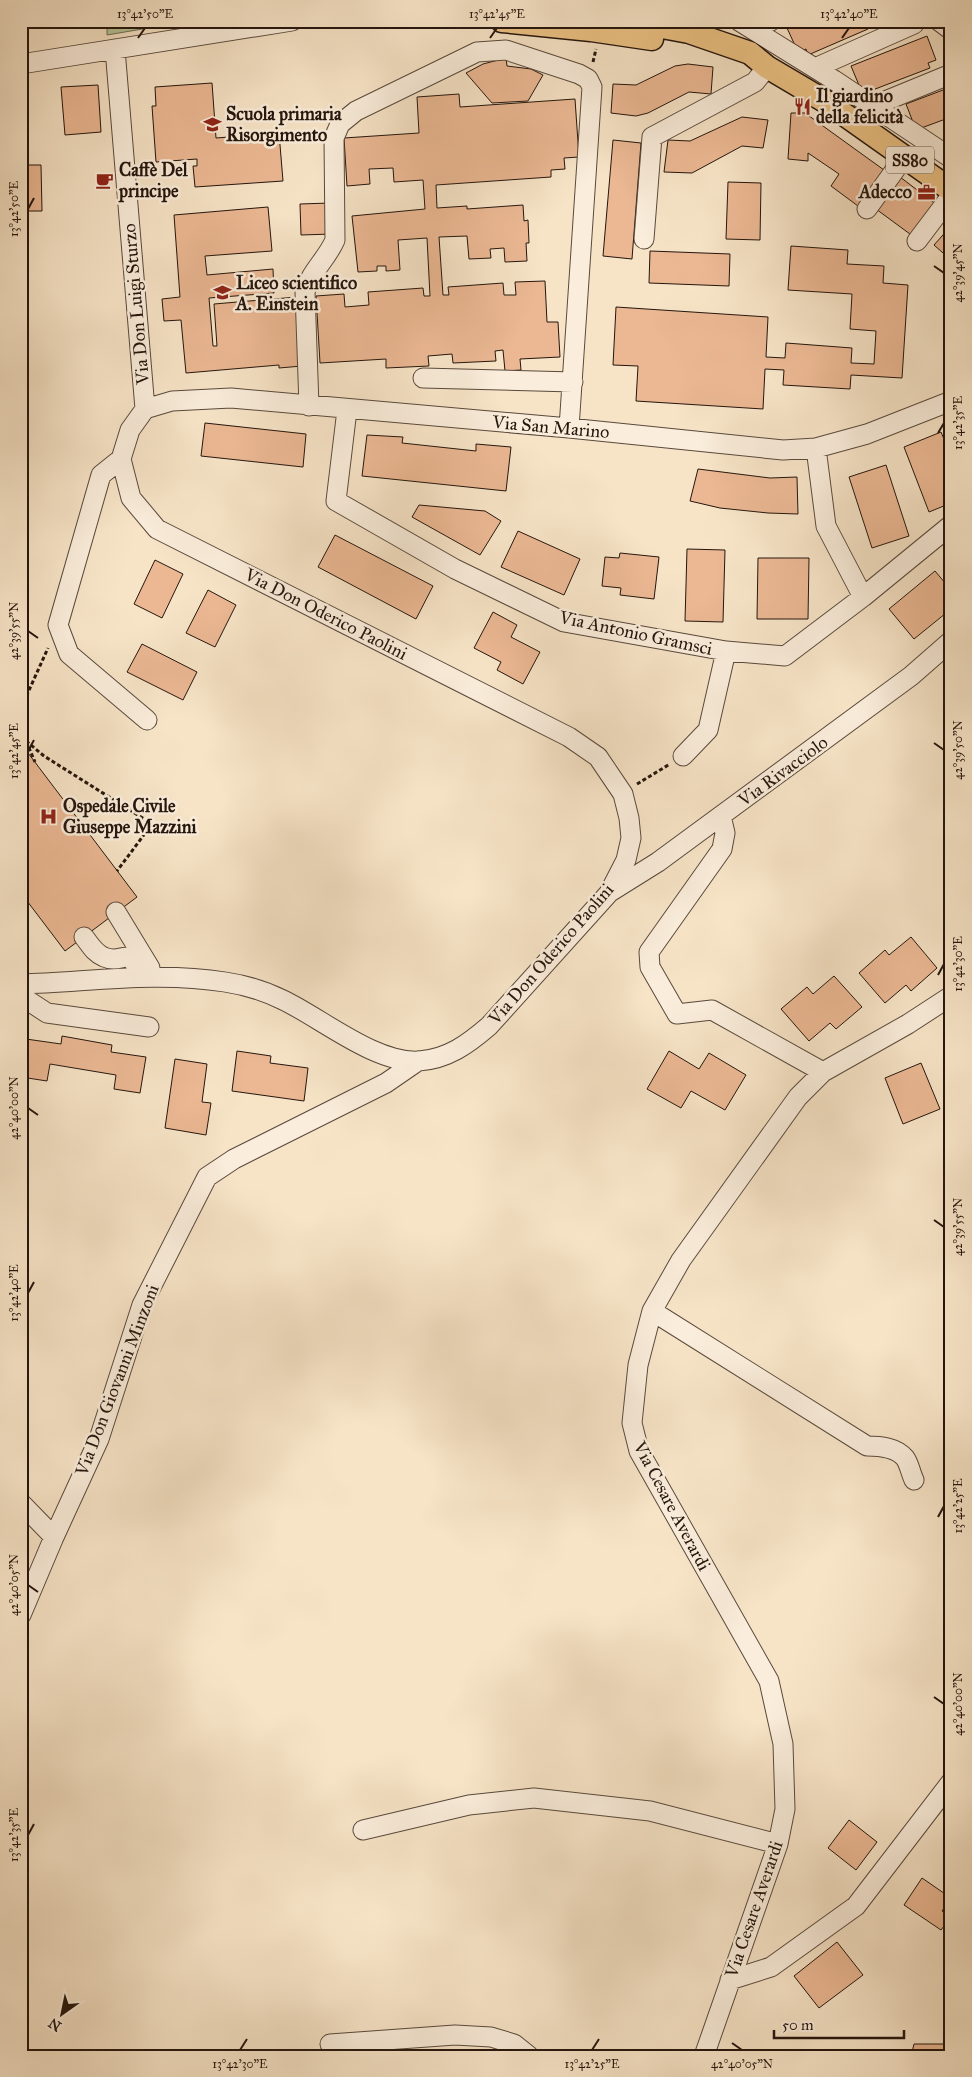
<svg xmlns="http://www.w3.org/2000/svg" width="972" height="2077" font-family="'IM FELL Great Primer',serif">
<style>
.green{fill:#b7c59a;stroke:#6e6d54}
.building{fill:#ebb893;stroke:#24150d}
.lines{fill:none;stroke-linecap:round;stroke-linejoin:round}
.minor-casing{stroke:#59493c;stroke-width:21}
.major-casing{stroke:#24150d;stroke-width:25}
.path{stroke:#24150d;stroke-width:3;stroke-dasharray:4 2.5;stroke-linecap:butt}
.minor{stroke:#faeddb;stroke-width:19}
.major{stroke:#ecc284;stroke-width:22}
.ticks{fill:none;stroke:#24150d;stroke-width:2}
.labels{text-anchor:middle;stroke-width:5;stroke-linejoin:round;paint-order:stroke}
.shield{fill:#faeddb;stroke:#64564b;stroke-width:1}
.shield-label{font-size:16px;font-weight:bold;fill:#24150d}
.poi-label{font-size:18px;font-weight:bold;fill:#24150d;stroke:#faeddb;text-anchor:start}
.street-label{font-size:18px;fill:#24150d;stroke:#faeddb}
.neatline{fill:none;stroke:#24150d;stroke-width:2}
.ticks-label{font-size:12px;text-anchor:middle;fill:#24150d}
</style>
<rect width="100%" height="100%" fill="#f7e4c7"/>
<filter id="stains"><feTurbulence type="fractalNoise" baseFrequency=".004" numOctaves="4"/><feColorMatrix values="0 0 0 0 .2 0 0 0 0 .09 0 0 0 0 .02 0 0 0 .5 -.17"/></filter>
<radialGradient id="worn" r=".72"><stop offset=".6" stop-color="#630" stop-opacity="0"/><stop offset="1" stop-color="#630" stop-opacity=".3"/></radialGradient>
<path class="green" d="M107 21H178V23L107 35Z"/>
<path class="building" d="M803 21H875L867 25 868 29 808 55 806 49 798 52 787 28Z
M927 36 936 60 928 63 930 68 870 91 868 87 861 90 851 66Z
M506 58 507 66 531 69 543 75 528 101 492 103 466 73 483 64Z
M688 64 713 67 711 94 689 92 648 113 636 116 611 113 613 84 636 85 675 66Z
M212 83 216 138 279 133 283 181 195 187 193 166H197V159L156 162 152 106H156L155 87Z
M98 85 101 132 65 135 61 87Z
M951 87V117L916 130 906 104Z
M459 94 460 107 575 99 579 157 564 158 565 169 551 170V177L436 185 437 208 467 206V209L523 205 524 221 528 220 529 243H526L527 261 505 262 504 248 490 249 491 258 469 259 467 236 439 237 443 295H449L448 287 503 283 504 295H516L515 282 545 281 547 322H558L560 357 520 359 521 370 505 371 503 350 495 351 496 361 453 363 452 354 428 356 429 366 386 368V359L320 363 316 296 344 294 345 307 369 305 368 292 423 288 424 296H430L427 238 398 240 400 270 386 271V266H377V271L358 272 352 216 425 209 423 180 394 182 393 168 369 169 370 184 347 186 344 138 419 133 417 97Z
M791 113H805L884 170 858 206 831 186 839 174 808 153V161L788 159Z
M742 117 768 120 763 148 742 146 692 173 664 172 668 140 690 141Z
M613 140 641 143 632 259 603 256Z
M21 165H41L42 211H21Z
M900 177 937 205 914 237 876 209Z
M728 182 761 183 760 240 726 239Z
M330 203 332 234 301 235 300 204Z
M268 207 272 251 205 256 207 275 273 269 274 293 209 298 213 346H217L214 304 297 297 302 366 279 368V365L186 373 181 320 164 321 162 299 180 297 174 215Z
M951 226V260L934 245Z
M791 246 848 250 847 264 884 266 883 283 908 285 902 378 851 375 850 389 783 385 784 370 765 369 763 409 636 401 638 366 613 365 616 307 768 317 766 357 785 358 786 343 852 348 851 363 874 364 876 331 850 329 852 294 788 290Z
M650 251 730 254 729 286 649 283Z
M205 423 306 434 303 467 201 456Z
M941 432 951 456V486L945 488 951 503 929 512 904 447Z
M367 435 403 437 402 443 476 451V444L511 447 506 491 362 476Z
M886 465 909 536 872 548 849 477Z
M698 469 770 478 797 477 798 514 768 513 720 508 690 501Z
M419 505 485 511 501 521 480 555 412 517Z
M518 531 580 559 564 595 501 567Z
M335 535 433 586 416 619 318 567Z
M687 549 725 550 723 622 685 621Z
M620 553 659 557 654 599 620 595 621 588 602 586 605 557 619 558Z
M758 558H809L808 619H757Z
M155 560 183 574 162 618 134 604Z
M935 571 951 590V609L914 639 889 609Z
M208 590 236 605 215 647 186 633Z
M493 612 517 625 511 637 540 652 523 684 497 670 501 662 474 648Z
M142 644 197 672 183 700 127 672Z
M22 745 137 897 65 951 21 893Z
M911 937 937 968 911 991 906 985 885 1003 859 973 885 950 889 955Z
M834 976 862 1007 836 1029 830 1023 809 1041 781 1009 807 987 813 994Z
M62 1036 112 1045 111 1052 146 1057 140 1093 114 1089 116 1075 50 1064 47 1081 21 1077 26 1039 61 1044Z
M237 1051 271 1056 270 1063 308 1068 304 1101 232 1091Z
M669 1051 699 1069 709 1053 746 1075 725 1110 691 1091 681 1108 647 1089Z
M175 1059 207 1064 202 1102 211 1103 206 1135 165 1128Z
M921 1063 940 1109 903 1124 885 1078Z
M849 1820 877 1842 856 1870 828 1848Z
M922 1878 951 1898 942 1911 951 1917 941 1930 904 1905Z
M837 1942 863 1975 819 2008 794 1976Z
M914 2044H951V2056H911Z"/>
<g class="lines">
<defs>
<path id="minor" d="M739 21 834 80 951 158
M939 21 951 30
M752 29 771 21
M115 49 145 409
M21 64 292 21
M815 68 914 24
M873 106 951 74
M867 209 905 156
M644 239 652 137 755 82 767 67
M917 241 951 196
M423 378 573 382
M309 406 305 292C310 272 327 259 335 240L334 138 340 124 356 111 477 52 506 50 579 74 588 79 592 87 569 428
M145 409 172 401 231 398 569 428 783 450 816 448 867 434 951 401
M347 410 336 501 455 569 564 622 726 651 785 656 863 597 951 525
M816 448 826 526 863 597
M121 459 101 475 58 625 69 654 147 720
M683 756 708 730 726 651
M721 816 725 833 722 849 649 952 650 967 677 1014 712 1010 823 1072
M610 892 658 862 911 676 951 641
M116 912 150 968
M84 937C90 944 94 953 104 957 124 966 127 942 141 976
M21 984C89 982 157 971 225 982 245 985 265 991 283 1000 321 1018 376 1064 419 1061 448 1059 468 1044 489 1026L609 893 626 860 631 838 629 818 623 794 598 757 569 737 157 529 131 498 121 459 130 430 145 409
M21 996 47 1013 149 1027
M652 1311 867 1446C880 1446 896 1447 905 1458 909 1463 911 1474 914 1480
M21 1503 54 1537
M21 1615 54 1537 99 1439 142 1305 207 1177 234 1159 386 1083 418 1061
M363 1830 469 1805 534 1798 650 1811 778 1844
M730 1980 771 1967 856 1906 951 1782
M330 2044 455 2035 491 2037 514 2044 529 2056
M704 2056 778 1844 785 1809 783 1744 769 1681 639 1451 632 1423 638 1365 652 1311 681 1260 798 1097 823 1072 908 1024 951 996"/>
<path id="major" d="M502 21 591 30 652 39
M630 21 689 32 750 53 767 67 828 103 951 190"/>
</defs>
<use href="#minor" class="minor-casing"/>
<use href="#major" class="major-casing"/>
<path class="path" d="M593 62 596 49
M21 708 48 648
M21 716 26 741 35 762
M26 741 44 756 152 824 117 871
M637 784 670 764"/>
<use href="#minor" class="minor"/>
<use href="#major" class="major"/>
</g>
<path class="ticks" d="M138 38 145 28M490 38 497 28M842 38 849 28M28 209 34 198M934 266 944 273M938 433 944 423M28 631 38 638M934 743 944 750M28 751 34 740M938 975 944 964M28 1108 38 1115M934 1220 944 1227M28 1293 34 1282M938 1517 944 1506M28 1585 38 1592M934 1697 944 1704M28 1835 34 1824M732 2043 742 2050M240 2050 247 2039M592 2050 599 2039"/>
<defs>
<symbol id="restaurant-bare" viewBox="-9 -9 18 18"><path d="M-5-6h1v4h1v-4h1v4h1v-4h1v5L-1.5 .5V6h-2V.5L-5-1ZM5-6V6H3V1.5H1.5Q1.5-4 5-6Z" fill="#8f2418" stroke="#faeddb" stroke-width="2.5" paint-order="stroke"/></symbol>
<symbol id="school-bare" viewBox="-9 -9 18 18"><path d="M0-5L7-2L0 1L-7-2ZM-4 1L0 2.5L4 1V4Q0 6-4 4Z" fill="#8f2418" stroke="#faeddb" stroke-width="2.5" paint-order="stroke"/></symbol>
<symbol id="cafe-bare" viewBox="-9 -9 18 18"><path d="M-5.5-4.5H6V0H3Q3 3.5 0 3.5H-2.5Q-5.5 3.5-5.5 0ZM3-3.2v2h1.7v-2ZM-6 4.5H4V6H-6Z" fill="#8f2418" stroke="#faeddb" stroke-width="2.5" paint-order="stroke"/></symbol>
<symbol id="office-bare" viewBox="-9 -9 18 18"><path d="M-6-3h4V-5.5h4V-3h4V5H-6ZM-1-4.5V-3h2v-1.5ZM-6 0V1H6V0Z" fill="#8f2418" stroke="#faeddb" stroke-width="2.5" paint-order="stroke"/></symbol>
<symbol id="hospital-bare" viewBox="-9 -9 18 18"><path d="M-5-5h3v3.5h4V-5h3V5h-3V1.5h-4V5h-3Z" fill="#8f2418" stroke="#faeddb" stroke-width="2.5" paint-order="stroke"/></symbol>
</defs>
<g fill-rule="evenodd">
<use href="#restaurant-bare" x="790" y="94" width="25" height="25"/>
<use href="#school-bare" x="200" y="112" width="25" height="25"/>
<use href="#cafe-bare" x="92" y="168" width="25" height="25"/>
<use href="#office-bare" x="914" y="180" width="25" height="25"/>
<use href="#school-bare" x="210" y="280" width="25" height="25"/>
<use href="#hospital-bare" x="36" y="804" width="25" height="25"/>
</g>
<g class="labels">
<rect class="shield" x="886" y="146.5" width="48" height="27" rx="4"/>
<g class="shield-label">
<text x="910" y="166">SS80</text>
</g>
<g class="poi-label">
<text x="816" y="102">Il giardino<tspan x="816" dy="21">della felicità</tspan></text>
<text x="226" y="120">Scuola primaria<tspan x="226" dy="21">Risorgimento</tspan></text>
<text x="119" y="176">Caffè Del<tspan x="119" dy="21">principe</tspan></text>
<text x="912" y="198" text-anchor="end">Adecco</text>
<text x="236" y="289">Liceo scientifico<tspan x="236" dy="21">A. Einstein</tspan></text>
<text x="63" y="812">Ospedale Civile<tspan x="63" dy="21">Giuseppe Mazzini</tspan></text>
</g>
<g class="street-label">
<text transform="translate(136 304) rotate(-95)" y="6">Via Don Luigi Sturzo</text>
<text transform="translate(551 427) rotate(5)" y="6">Via San Marino</text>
<text transform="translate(326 614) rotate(27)" y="6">Via Don Oderico Paolini</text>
<text transform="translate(636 633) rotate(12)" y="6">Via Antonio Gramsci</text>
<text transform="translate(783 771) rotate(-36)" y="6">Via Rivacciolo</text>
<text transform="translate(551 954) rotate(-49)" y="6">Via Don Oderico Paolini</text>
<text transform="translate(117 1380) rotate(-69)" y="6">Via Don Giovanni Minzoni</text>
<text transform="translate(672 1506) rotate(62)" y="6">Via Cesare Averardi</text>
<text transform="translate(754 1909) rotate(-71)" y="6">Via Cesare Averardi</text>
</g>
</g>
<rect width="972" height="2077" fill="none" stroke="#f7e4c7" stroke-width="55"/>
<g transform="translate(62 2014) rotate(213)" stroke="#faeddb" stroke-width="4" paint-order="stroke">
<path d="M0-4L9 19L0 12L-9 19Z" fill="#24150d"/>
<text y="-8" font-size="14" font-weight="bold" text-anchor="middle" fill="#24150d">N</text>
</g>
<path d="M774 2030v8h130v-8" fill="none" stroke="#24150d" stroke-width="2.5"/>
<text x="782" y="2030" font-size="15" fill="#24150d" stroke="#faeddb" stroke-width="4" paint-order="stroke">50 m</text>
<rect x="28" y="28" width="916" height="2022" class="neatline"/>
<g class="ticks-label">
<text x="145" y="18">13°42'50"E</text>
<text x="497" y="18">13°42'45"E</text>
<text x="849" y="18">13°42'40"E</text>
<text transform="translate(14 209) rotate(-90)" y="4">13°42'50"E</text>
<text transform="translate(958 273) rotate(-90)" y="4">42°39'45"N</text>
<text transform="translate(958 423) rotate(-90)" y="4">13°42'35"E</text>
<text transform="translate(14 631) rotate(-90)" y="4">42°39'55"N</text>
<text transform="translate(958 750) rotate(-90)" y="4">42°39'50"N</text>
<text transform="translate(14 751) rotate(-90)" y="4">13°42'45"E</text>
<text transform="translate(958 964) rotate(-90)" y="4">13°42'30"E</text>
<text transform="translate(14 1108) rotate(-90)" y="4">42°40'00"N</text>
<text transform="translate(958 1227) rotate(-90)" y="4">42°39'55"N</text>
<text transform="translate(14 1293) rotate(-90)" y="4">13°42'40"E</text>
<text transform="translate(958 1506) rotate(-90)" y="4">13°42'25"E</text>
<text transform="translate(14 1585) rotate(-90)" y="4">42°40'05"N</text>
<text transform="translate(958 1704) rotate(-90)" y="4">42°40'00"N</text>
<text transform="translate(14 1835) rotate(-90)" y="4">13°42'35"E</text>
<text x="240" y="2068">13°42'30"E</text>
<text x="592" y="2068">13°42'25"E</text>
<text x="742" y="2068">42°40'05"N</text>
</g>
<rect width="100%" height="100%" filter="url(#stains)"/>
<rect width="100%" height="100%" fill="url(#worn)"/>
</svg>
